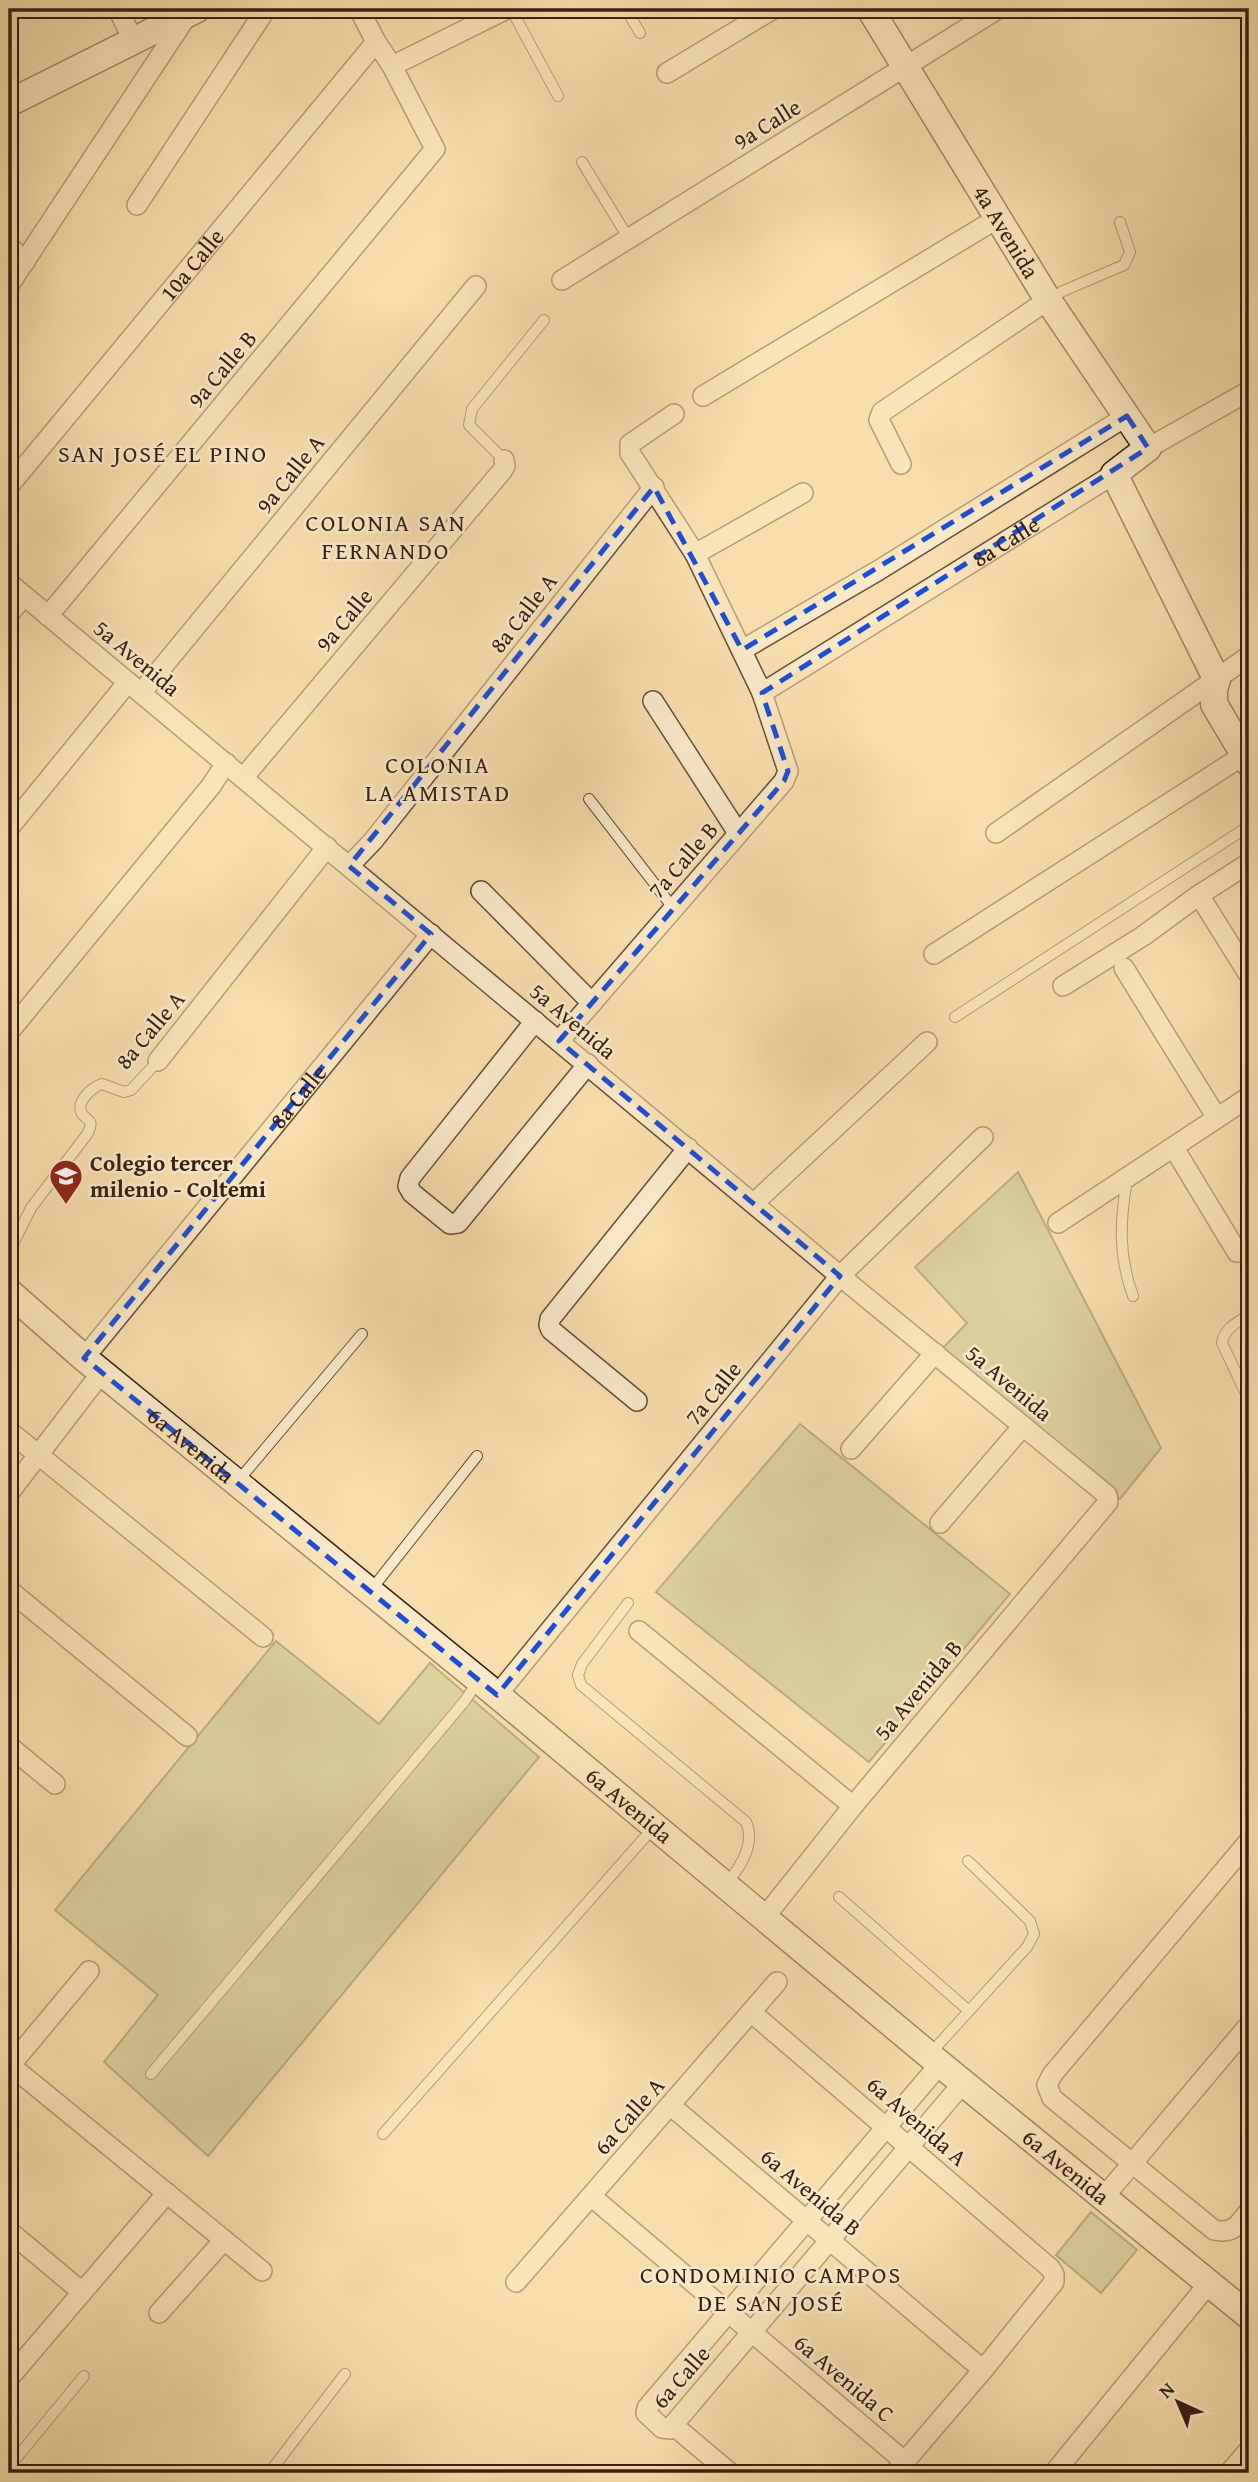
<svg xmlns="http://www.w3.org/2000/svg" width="1258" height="2482" font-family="'Gentium Book Plus',serif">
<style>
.green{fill:#bac28d;stroke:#79704f;stroke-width:2}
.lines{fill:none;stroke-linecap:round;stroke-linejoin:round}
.lane-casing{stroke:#684e38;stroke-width:12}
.street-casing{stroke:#684e38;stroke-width:22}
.secondary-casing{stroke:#381e11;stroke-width:29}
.lane{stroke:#fbeaca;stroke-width:10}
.street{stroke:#fbeaca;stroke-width:19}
.secondary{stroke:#fbeaca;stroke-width:26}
.marked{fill:none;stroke:#1d4ed8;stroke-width:5;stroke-dasharray:14 9;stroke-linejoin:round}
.labels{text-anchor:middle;stroke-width:5;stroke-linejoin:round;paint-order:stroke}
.street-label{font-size:23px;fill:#381e11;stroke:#fbeaca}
.poi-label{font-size:23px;font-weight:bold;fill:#381e11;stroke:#fbeaca;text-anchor:start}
.neighbourhood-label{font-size:24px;letter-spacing:2px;fill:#381e11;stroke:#fbeaca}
</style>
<rect width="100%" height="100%" fill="#f9dead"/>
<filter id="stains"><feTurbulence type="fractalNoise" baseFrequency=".00286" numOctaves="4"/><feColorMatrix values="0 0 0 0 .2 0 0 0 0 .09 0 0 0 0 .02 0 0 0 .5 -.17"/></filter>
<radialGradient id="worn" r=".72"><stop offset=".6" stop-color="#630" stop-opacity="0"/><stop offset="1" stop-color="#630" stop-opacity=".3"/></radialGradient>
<path class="green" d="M1018 1172 1161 1448 1120 1499 943 1348 967 1323 915 1267Z
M800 1424 1010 1594 869 1762 656 1592Z
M276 1641 379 1724 430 1663 539 1757 208 2156 104 2062 158 1995 55 1910Z
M1091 2212 1137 2250 1101 2293 1056 2255Z"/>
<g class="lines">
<defs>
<path id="lane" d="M511 9 558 96
M626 9 640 33
M582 162 629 239
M1048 300 1063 291 1124 265 1130 252 1120 222
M504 460 469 425 472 409 544 320
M589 799 674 909
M955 1017 1249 826
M1127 1179C1120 1221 1118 1255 1133 1296
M9 1252 31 1208 88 1133C89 1129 92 1126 90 1122 88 1119 84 1117 82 1114 75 1101 93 1087 102 1084L124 1092 131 1090 158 1061
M1249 1315C1237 1323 1225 1327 1222 1343L1249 1400
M238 1481 362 1334
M371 1590 477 1456
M628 1603 582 1664 578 1675 581 1685 746 1822C756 1844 740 1868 725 1885
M839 1897 969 2011
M929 2055 1027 1947 1034 1934 1030 1921 968 1861
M151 2074 464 1702 479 1680
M383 2134 654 1827
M9 2467 84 2376
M269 2473 345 2374"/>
<g id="street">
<path d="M118 9 133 40"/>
<path d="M392 66 507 9"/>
<path d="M667 73 773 9"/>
<path d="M137 205 266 9"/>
<path d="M9 246 25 262"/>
<path d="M562 280 998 9"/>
<path d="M9 285 188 14"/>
<path d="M703 396 998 218"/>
<path d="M1148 448 1249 391"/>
<path d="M901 464 879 420 882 412 1048 300"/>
<path id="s1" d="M9 486 376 42"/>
<path d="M695 554 803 493"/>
<path d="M9 583 840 1276 1107 1495 1108 1502 853 1806 764 1918"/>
<path d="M9 614 24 596"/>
<path d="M48 616 435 149 392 66 376 42 359 9"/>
<path d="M742 650 879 570 1127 416"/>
<path d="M141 693 476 286"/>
<path id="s2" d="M762 693 1114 474"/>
<path d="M653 701 738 833"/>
<path d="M243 778 502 471 505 466 504 460"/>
<path d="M9 828 128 682"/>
<path d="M996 833 1249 656"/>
<path d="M349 866 373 841 654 487"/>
<path d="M481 891 592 1003"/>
<path d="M1199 895 1249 975"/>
<path d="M934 954 1244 755"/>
<path d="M1124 968 1217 1118"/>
<path d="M1063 986 1143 936 1199 895 1249 863"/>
<path d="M535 1021 410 1178 408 1186 412 1193 450 1224 458 1223 588 1064"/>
<path d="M9 1032 211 786 226 763"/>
<path d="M559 1041 784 781 788 771 762 693 695 554 630 453V444L674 414"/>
<path d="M158 1061 327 847"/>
<path d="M1174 1148 1237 1252"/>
<path d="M754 1203 927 1042"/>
<path d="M1058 1223 1249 1097"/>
<path id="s3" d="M84 1358 431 934"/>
<path d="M637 1401 551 1330 549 1325 550 1319 688 1148"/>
<path d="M9 1431 263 1637"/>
<path d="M851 1449 935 1353"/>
<path d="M9 1493 102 1372"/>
<path d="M940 1523 1023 1426"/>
<path d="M9 1590 187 1736"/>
<path d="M639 1631 853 1806"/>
<path d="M497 1695 840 1276 983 1137"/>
<path d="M9 1746 55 1784"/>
<path d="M1249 1841 1052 2075 1047 2085 1052 2098 1214 2230C1234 2234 1238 2225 1249 2211"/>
<path d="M751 2012 1050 2268 1054 2274V2282L983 2370 895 2473"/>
<path d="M940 2064 647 2408 646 2413 662 2428 670 2429 673 2425 963 2083"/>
<path d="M10 2065 262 2271"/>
<path d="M9 2067 89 1971"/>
<path d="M670 2105 983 2370"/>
<path d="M591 2196 905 2462"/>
<path d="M1103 2198 1249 2025"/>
<path d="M9 2231 82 2292"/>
<path d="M516 2282 777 1982"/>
<path d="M159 2313 224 2240"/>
<path d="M9 2378 167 2193"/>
<path d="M673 2425 730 2473"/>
<path d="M1054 2473 1210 2282"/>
<path d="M1229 2473 1249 2450"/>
</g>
<g id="secondary">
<path id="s4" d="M870 9 1048 300 1148 448 1114 474 1217 680 1214 689V704L1249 763"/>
<path d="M9 103 197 9"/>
<path id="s5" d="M9 1292 84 1358 497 1695 929 2055 1249 2316"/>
</g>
</defs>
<use href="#lane" class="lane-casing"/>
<use href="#street" class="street-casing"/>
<use href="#secondary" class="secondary-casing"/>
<use href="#lane" class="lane"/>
<use href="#street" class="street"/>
<use href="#secondary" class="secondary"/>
</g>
<path d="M0 0H1258V2482H0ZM1127 416 1148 448 762 693 788 771 784 781 559 1041 840 1276 497 1695 84 1358 431 934 349 866 654 487 742 650Z" fill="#f9dead" fill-opacity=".55" fill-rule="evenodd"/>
<path class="marked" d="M1127 416 1148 448 762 693 788 771 784 781 559 1041 840 1276 497 1695 84 1358 431 934 349 866 654 487 742 650Z"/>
<defs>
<symbol id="school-pin" viewBox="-11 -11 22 30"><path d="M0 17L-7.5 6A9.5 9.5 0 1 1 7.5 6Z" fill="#8f2418" stroke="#fbeaca"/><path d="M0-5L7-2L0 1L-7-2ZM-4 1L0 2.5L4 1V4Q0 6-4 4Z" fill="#fff"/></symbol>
</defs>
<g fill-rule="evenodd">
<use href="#school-pin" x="47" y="1157" width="38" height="52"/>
</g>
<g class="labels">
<g class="street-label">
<text transform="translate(767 124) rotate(-32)" y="8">9a Calle</text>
<text dy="8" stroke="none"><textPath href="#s4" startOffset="261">4a Avenida</textPath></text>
<text dy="8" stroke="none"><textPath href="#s1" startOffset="287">10a Calle</textPath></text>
<text transform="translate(222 369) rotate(-50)" y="8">9a Calle B</text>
<text transform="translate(290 474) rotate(-51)" y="8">9a Calle A</text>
<text dy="8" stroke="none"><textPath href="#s2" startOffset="287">8a Calle</textPath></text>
<text transform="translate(523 613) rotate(-52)" y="8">8a Calle A</text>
<text transform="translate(344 620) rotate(-50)" y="8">9a Calle</text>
<text transform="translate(137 658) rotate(40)" y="8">5a Avenida</text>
<text transform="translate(683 860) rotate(-49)" y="8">7a Calle B</text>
<text transform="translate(573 1021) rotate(40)" y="8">5a Avenida</text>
<text transform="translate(150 1030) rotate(-50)" y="8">8a Calle A</text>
<text dy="8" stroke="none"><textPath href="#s3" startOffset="338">8a Calle</textPath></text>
<text transform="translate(1009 1383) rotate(40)" y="8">5a Avenida</text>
<text transform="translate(713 1393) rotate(-51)" y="8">7a Calle</text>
<text dy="8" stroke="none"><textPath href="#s5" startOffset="238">6a Avenida</textPath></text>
<text transform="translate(918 1690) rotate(-50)" y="8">5a Avenida B</text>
<text dy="8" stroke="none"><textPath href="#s5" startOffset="805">6a Avenida</textPath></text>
<text transform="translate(629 2116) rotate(-49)" y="8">6a Calle A</text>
<text transform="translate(917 2121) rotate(41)" y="8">6a Avenida A</text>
<text dy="8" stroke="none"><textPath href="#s5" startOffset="1372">6a Avenida</textPath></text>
<text transform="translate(811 2192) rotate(40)" y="8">6a Avenida B</text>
<text transform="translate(681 2377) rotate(-49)" y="8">6a Calle</text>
<text transform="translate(844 2378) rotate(40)" y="8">6a Avenida C</text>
</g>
<g class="poi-label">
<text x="90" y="1171">Colegio tercer<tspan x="90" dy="26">milenio - Coltemi</tspan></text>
</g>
<g class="neighbourhood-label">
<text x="163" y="462">SAN JOSÉ EL PINO</text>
<text x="386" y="531">COLONIA SAN<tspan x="386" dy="28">FERNANDO</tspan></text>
<text x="438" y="773">COLONIA<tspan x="438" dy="28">LA AMISTAD</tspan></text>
<text x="771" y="2283">CONDOMINIO CAMPOS<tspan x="771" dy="28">DE SAN JOSÉ</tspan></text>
</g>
</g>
<rect width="1258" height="2482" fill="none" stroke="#f9dead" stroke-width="35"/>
<rect x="10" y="10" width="1237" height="2461" fill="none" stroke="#381e11" stroke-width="3.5"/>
<rect x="18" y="18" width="1223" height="2447" fill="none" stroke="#381e11" stroke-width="2"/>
<g transform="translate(1178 2402) rotate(316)" stroke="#fbeaca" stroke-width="5" paint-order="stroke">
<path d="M0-5L12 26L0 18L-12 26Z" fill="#381e11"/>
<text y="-10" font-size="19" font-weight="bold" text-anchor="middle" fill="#381e11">N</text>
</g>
<rect width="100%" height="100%" filter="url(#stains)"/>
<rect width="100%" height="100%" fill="url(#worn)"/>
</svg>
